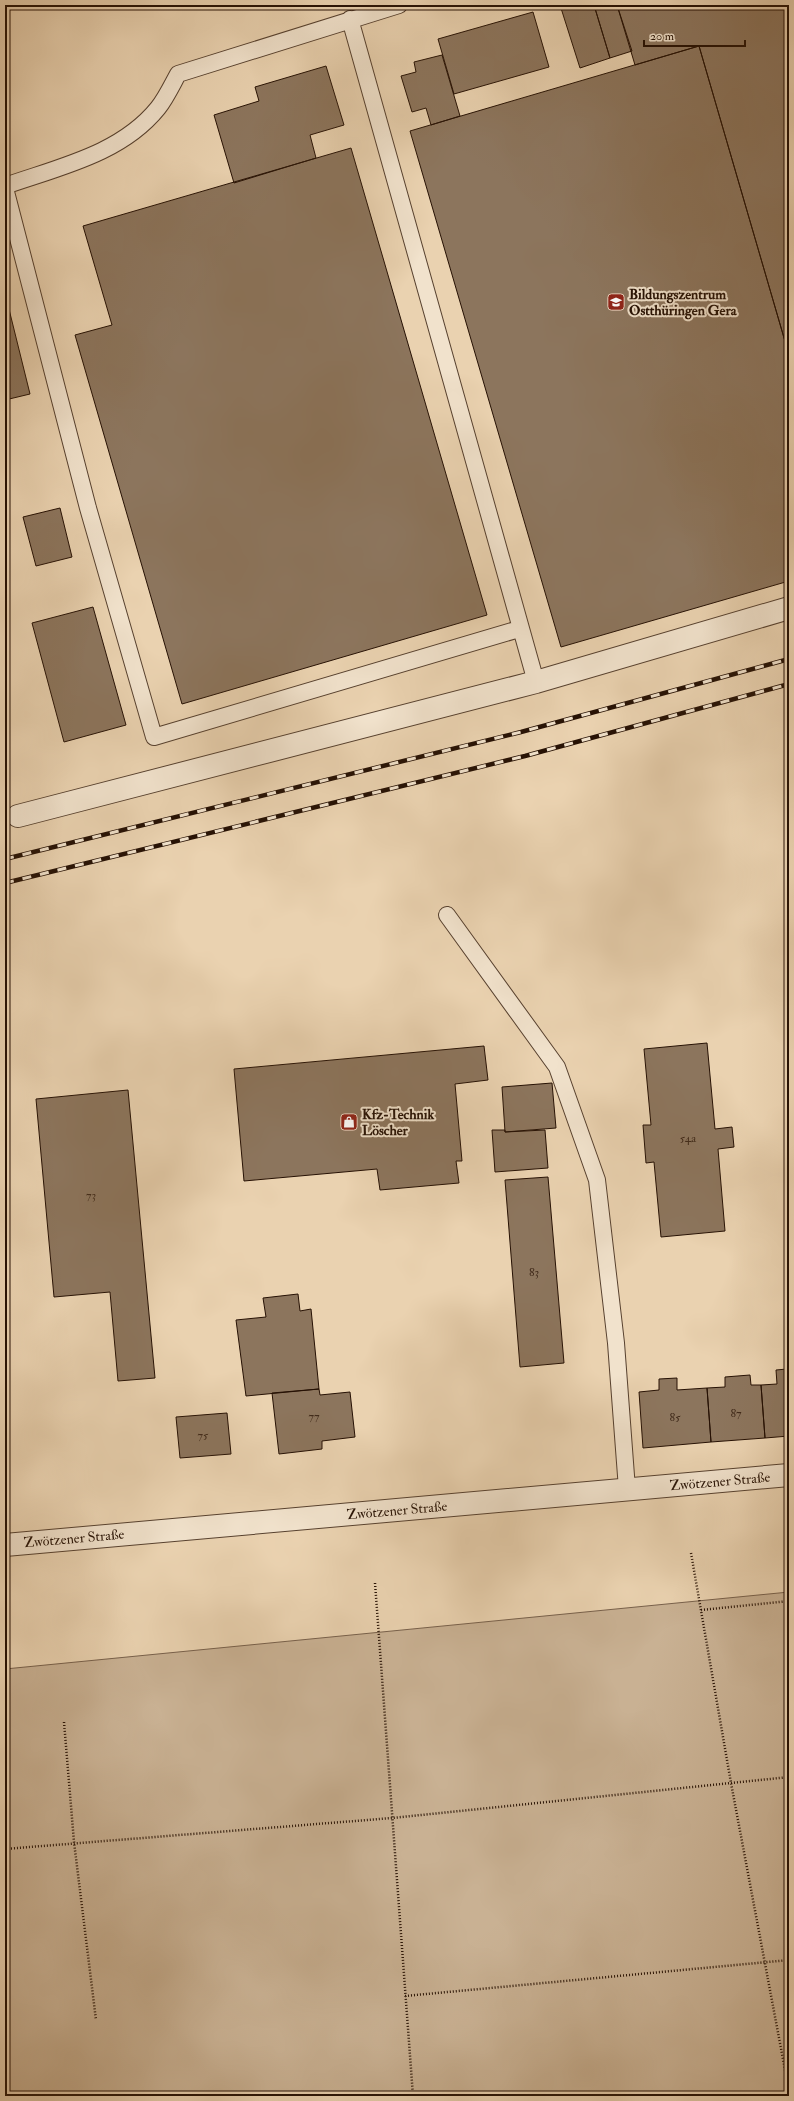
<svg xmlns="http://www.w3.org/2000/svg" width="794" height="2101" font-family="'IM FELL Double Pica',serif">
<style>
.green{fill:#c9b193;stroke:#78614c}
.building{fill:#8c755d;stroke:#261104}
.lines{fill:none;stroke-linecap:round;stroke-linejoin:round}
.service-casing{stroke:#57412f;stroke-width:18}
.minor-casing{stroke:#57412f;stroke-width:24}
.path{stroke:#261104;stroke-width:2.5;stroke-dasharray:1 2;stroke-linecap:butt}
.service{stroke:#f1e2cc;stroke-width:16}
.minor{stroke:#f1e2cc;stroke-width:22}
.rail-casing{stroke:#261104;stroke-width:4.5}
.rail{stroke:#f1e2cc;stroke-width:3;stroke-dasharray:9;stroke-linecap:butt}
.labels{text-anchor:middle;stroke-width:4;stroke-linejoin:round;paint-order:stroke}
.number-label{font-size:12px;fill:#402a1a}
.poi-label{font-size:14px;font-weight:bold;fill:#261104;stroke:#f1e2cc;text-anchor:start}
.street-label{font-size:14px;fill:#261104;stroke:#f1e2cc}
</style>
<rect width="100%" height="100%" fill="#ead2b0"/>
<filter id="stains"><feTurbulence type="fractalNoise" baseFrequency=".005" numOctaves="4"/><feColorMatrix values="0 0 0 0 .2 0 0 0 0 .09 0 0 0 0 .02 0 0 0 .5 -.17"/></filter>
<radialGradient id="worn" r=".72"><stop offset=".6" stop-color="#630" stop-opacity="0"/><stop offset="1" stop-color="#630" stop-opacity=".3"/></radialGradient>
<path class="green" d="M789 1592V2096H5V1669Z"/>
<path class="building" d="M560 5H594L610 58 580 68Z
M594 5H617L632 51 610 58Z
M617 5H789V355L699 46 635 65Z
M533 12 549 67 454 94 438 39Z
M699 46 789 355V581L561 647 410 131Z
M442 55 460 116 431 125 426 108 412 112 401 76 416 72 414 62Z
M326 66 344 125 310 135 316 158 234 183 214 115 259 101 255 87Z
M351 148 487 615 182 704 75 335 112 325 83 226Z
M5 293 30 394 5 400Z
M60 508 72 557 36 566 23 517Z
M93 607 126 725 64 742 32 623Z
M707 1043 715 1129 732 1127 734 1147 718 1149 725 1231 661 1237 654 1162 646 1163 643 1125H651L644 1049Z
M484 1046 488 1080 455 1084 462 1161H456L459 1183 380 1190 377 1169 244 1181 234 1069Z
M552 1083 556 1128 505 1132 502 1087Z
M128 1090 155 1378 118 1381 110 1292 54 1297 36 1099Z
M492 1130H505V1132L545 1130 548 1168 495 1172Z
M548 1177 564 1363 520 1367 505 1180Z
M298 1294 300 1311 311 1309 319 1389 246 1396 236 1320 266 1317 263 1298Z
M787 1369 789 1382V1436L765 1438 761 1385 777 1384 776 1370Z
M750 1375 751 1385H761L765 1438 711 1442 707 1388 725 1387V1377Z
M677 1378V1390L707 1388 711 1442 643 1448 639 1392 659 1390V1379Z
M319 1389 320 1395 350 1392 355 1437 322 1441V1449L279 1454 272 1393Z
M227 1413 231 1454 180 1458 176 1417Z"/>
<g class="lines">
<defs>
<path id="service" d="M350 19 536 682
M5 186C59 167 121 154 158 108 166 98 172 85 178 74L399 5
M5 188 88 508 154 737 519 629
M447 915 557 1067 597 1180 616 1343 627 1489"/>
<path id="minor" d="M18 816 536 682 789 608
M5 1545 789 1475"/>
</defs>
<use href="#service" class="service-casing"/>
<use href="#minor" class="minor-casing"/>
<path class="path" d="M691 1553 731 1783 789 2091
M375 1583 413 2096
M701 1610 789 1601
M64 1722 74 1842 96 2020
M5 1849 392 1818 789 1777
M405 1996 789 1960"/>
<use href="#service" class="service"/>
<use href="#minor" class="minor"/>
<defs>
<path id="rail" d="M5 859 521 732 789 659
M5 883 525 756 789 684"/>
</defs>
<use href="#rail" class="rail-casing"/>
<use href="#rail" class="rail"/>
</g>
<defs>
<symbol id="school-square" viewBox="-11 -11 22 22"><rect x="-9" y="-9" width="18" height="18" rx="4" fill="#8f2418" stroke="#f1e2cc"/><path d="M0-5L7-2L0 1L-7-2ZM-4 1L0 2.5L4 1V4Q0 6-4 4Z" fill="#fff"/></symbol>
<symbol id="shop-square" viewBox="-11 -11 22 22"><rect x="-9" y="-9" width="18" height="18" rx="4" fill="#8f2418" stroke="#f1e2cc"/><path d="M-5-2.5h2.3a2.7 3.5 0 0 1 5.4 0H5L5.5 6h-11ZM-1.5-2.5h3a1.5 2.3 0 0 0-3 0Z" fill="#fff"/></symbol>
</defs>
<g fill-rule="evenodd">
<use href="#school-square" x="606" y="292" width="20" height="20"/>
<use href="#shop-square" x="339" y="1112" width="20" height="20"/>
</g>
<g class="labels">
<g class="number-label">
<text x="688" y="1142">54a</text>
<text x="91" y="1199">73</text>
<text x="534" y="1276">83</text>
<text x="736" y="1417">87</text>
<text x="314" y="1420">77</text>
<text x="675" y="1421">85</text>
<text x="203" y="1439">75</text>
</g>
<g class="poi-label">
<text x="629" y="299">Bildungszentrum<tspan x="629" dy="16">Ostthüringen Gera</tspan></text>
<text x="362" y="1119">Kfz-Technik<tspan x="362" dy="16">Löscher</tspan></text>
</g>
<g class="street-label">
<text transform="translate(720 1481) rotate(-5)" y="5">Zwötzener Straße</text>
<text transform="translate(397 1510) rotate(-5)" y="5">Zwötzener Straße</text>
<text transform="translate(74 1538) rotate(-5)" y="5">Zwötzener Straße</text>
</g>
</g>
<rect width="794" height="2101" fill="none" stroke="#ead2b0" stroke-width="20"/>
<rect x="6" y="6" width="782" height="2089" fill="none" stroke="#261104" stroke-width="2"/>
<rect x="10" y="10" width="774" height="2081" fill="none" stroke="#261104"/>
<path d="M644 40v6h101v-6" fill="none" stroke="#261104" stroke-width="2"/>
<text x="650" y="40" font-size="12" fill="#261104" stroke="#f1e2cc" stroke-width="3" paint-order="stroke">20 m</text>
<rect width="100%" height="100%" filter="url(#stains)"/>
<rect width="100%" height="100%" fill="url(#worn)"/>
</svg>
